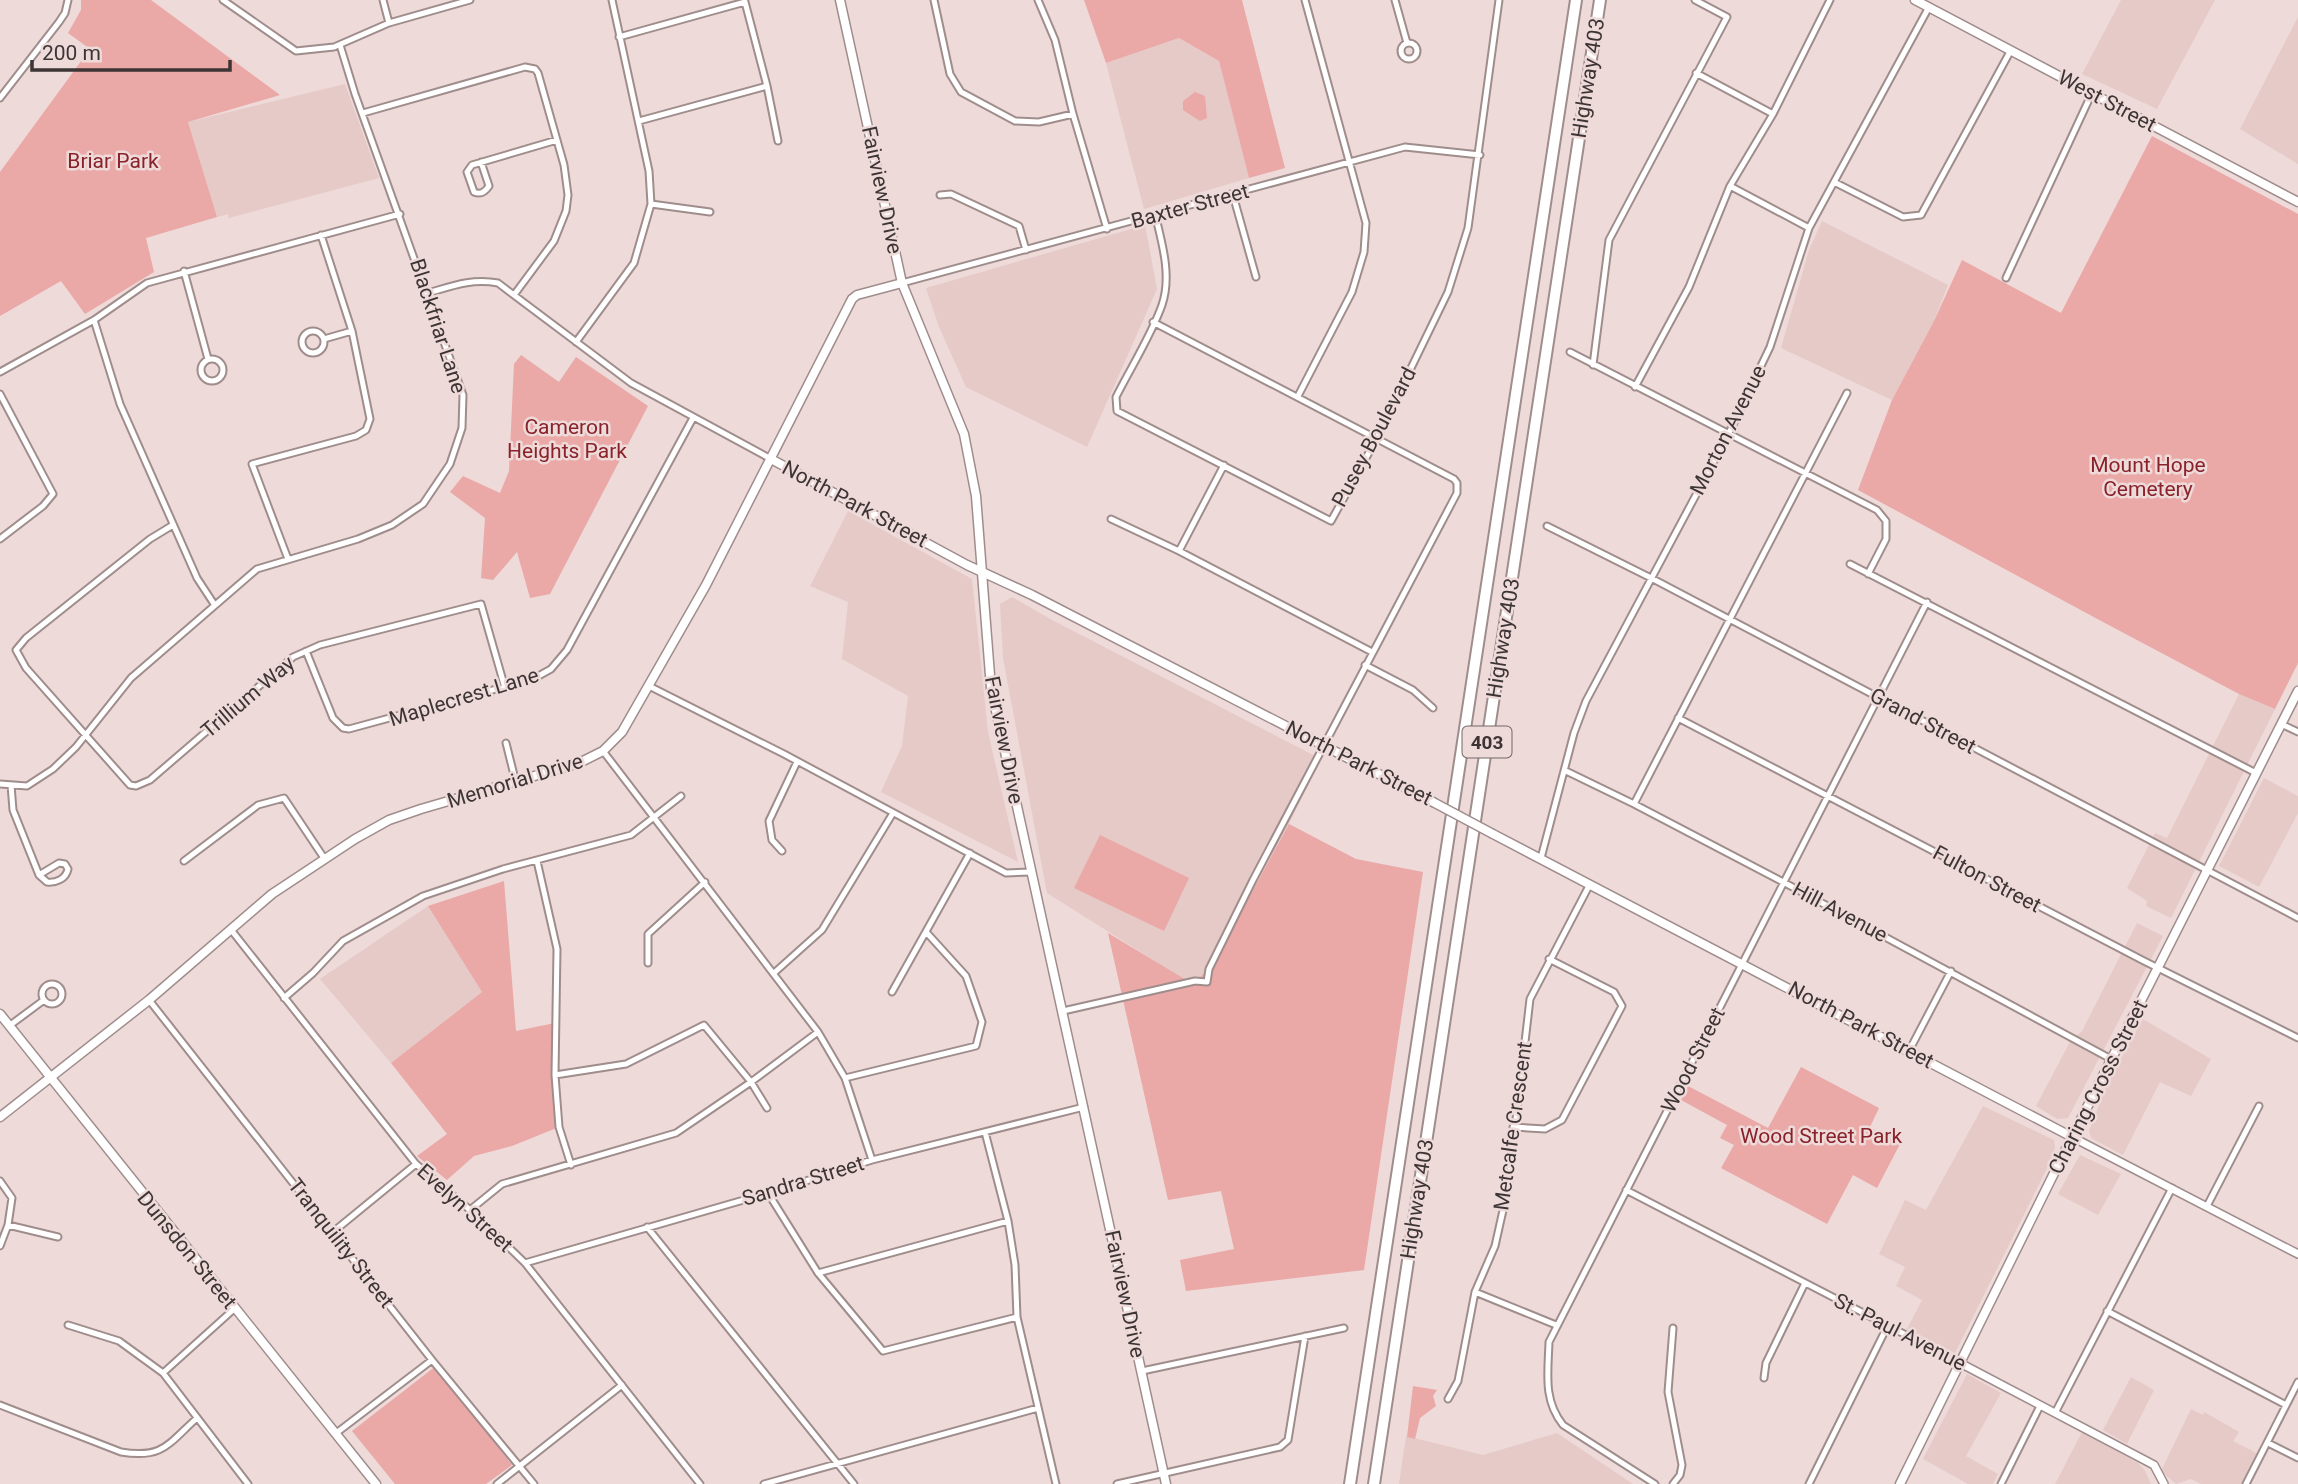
<svg xmlns="http://www.w3.org/2000/svg" width="2298" height="1484" font-family="Roboto,sans-serif">
<style>
.built{fill:#e5cac8}
.green{fill:#eaa8a6}
.lines{fill:none;stroke-linecap:round;stroke-linejoin:round}
.minor-casing{stroke:#9f8d8c;stroke-width:9}
.tertiary-casing{stroke:#9f8d8c;stroke-width:10}
.secondary-casing{stroke:#9f8d8c;stroke-width:11}
.motorway-casing{stroke:#9f8d8c;stroke-width:14}
.minor{stroke:#fff;stroke-width:5}
.tertiary{stroke:#fff;stroke-width:7}
.secondary{stroke:#fff;stroke-width:8}
.motorway{stroke:#fff;stroke-width:10}
.secondary-bridge-casing{stroke:#9f8d8c;stroke-width:11;stroke-linecap:butt}
.secondary-bridge{stroke:#fff;stroke-width:8}
.labels{text-anchor:middle;stroke-width:5;stroke-linejoin:round;paint-order:stroke}
.shield{fill:#eedad9;stroke:#726666;stroke-width:2}
.shield-label{font-size:19px;font-weight:bold;fill:#3d3535}
.street-label{font-size:21px;fill:#3d3535;stroke:#eedad9}
.park-label{font-size:21px;fill:#89222a;stroke:#eedad9}
</style>
<rect width="100%" height="100%" fill="#eedad9"/>
<path class="built" d="M2121 0H2215L2157 109 2082 74Z
M2298 17V164L2240 129Z
M1179 38 1219 61 1249 178 1144 209 1106 63Z
M345 84 379 178 229 218 228 214 217 217 188 122Z
M1822 221 1948 285 1934 321 1892 400 1781 348 1809 250Z
M1145 225 1157 289 1087 447 966 387 939 327 926 288Z
M848 511 972 579 988 732 1018 862 881 792 902 746 908 696 842 659 848 602 810 586Z
M1012 597 1054 621 1321 759 1289 824 1212 966 1193 985 1047 893 1003 658 1000 604Z
M2239 694 2275 709 2171 918 2146 906 2147 901 2127 888 2155 833 2167 838Z
M2264 778 2298 796V813L2259 887 2219 866Z
M428 906 482 992 391 1063 320 979Z
M2137 923 2163 936 2068 1118 2057 1119 2036 1106 2070 1042 2082 1031Z
M2143 1019 2211 1059 2191 1096 2160 1082 2123 1155 2091 1138 2089 1131 2108 1082Z
M1983 1106 2054 1140 2055 1147 2051 1160 1955 1353 1907 1329 1922 1300 1896 1286 1905 1267 1879 1254 1905 1200 1926 1210Z
M2080 1155 2121 1174 2098 1215 2058 1194Z
M1967 1374 2001 1393 1966 1456 1998 1474 1993 1484H1968L1923 1459Z
M2131 1377 2154 1390 2127 1444 2103 1430Z
M2191 1409 2203 1415 2204 1412 2239 1432 2233 1441 2258 1454 2243 1484H2201L2191 1479 2176 1484 2161 1471Z
M2082 1432 2138 1463 2145 1471 2151 1484H2055Z
M1557 1433 1633 1484H1399L1406 1436 1483 1455Z"/>
<path class="green" d="M81 0H151L280 95 188 122 217 217 146 238 154 272 85 314 61 281 0 316V172L90 49 68 33 81 10Z
M1084 0H1242L1285 168 1249 178 1219 61 1179 38 1106 63Z
M1195 92 1205 96 1207 118 1200 121 1183 110V101Z
M2152 136 2298 214V663L2275 709 2239 694 2103 622 1858 490 1892 400 1934 321 1962 260 2061 313Z
M521 355 559 382 576 357 648 406 550 594 530 598 517 552 493 580 481 578 485 518 450 492 463 476 500 493 509 471 514 364Z
M1289 824 1356 859 1423 872 1364 1270 1186 1291 1180 1260 1234 1249 1221 1191 1168 1200 1108 933 1193 984 1212 966Z
M1100 835 1189 878 1164 931 1074 888Z
M504 881 516 1031 555 1023 559 1127 512 1146 474 1156 447 1180 417 1156 447 1134 391 1063 482 992 428 906Z
M1801 1067 1879 1108 1870 1127 1900 1144 1877 1188 1853 1175 1827 1224 1721 1168 1734 1145 1720 1138 1727 1125 1681 1100 1688 1086 1768 1128Z
M436 1366 512 1465 486 1484H395L352 1431Z
M1413 1386 1437 1390 1433 1396 1436 1406 1420 1418 1415 1439 1407 1437Z"/>
<g class="lines">
<defs>
<path id="minor" d="M223 0 296 51 334 47 389 23 470 0
M383 0 389 23
M934 0 950 74 961 92 1015 121 1039 122 1073 114
M1038 0 1055 40 1073 114 1107 229
M1395 0 1407 43
M619 37 745 2 767 86 778 141
M1401 51a8 8 0 1 1 16 0a8 8 0 1 1-16 0Z
M1696 73 1773 114
M0 98 59 22 65 13 68 0
M363 113 525 67 535 69 538 73 564 165 568 195 566 211 554 241 514 295
M639 121 767 86
M481 162 489 186C485 192 481 195 474 192L467 172 472 165 557 140
M1834 182 1903 217 1921 215 2011 50
M1730 186 1809 228
M940 195 951 194 1019 226 1026 250
M1233 195 1256 277
M651 204 710 212
M1155 214C1162 243 1172 276 1162 305 1152 334 1130 369 1116 397L1117 411 1331 521 1377 438 1448 292 1468 228 1499 0
M184 271 208 359
M2006 278 2092 93
M902 283 1405 147 1480 155
M428 293C452 286 472 278 498 283L631 383 771 459
M94 320 120 404 197 578 214 604
M302 342a11 11 0 1 1 22 0a11 11 0 1 1-22 0Z
M324 339 352 331
M576 342 634 263 651 204 649 171 612 0
M1570 352 1877 510 1886 521V539L1868 574
M201 370a11 11 0 1 1 22 0a11 11 0 1 1-22 0Z
M1593 365 1609 240 1727 17 1695 0
M0 372 94 320 147 283 400 214
M1635 387 1689 287 1730 186 1773 114 1830 0
M0 394 53 494 43 506 0 539
M1298 396 1352 292 1364 252 1366 223 1305 0
M1111 519 1179 551 1372 652
M173 525 150 539 26 638 16 650 26 668 130 785 136 786 150 780 293 657 320 645 481 604 505 688
M1547 526 1653 579 2298 918
M1179 551 1224 465
M288 559 252 464 356 436 366 430 370 419 352 331 321 235
M1850 564 2256 773
M306 651 333 718 343 728 349 729 533 679 551 669 567 650 693 418
M1365 665 1413 690 1433 708
M649 686 784 754 1006 873 1031 872
M1678 718 2144 961 2298 1038
M2281 724 2298 732
M506 743 516 783
M603 751 818 1032 845 1078 872 1160
M1566 771 1634 804 1785 883 2111 1059
M0 784 27 786 53 769 76 747 131 678 257 569 358 539 392 525 423 504 450 464 462 428 463 395 355 94 340 45
M11 785 13 810 39 875 47 882C56 883 66 879 68 869L65 864 59 863 39 875
M1634 804 1847 393
M782 851 772 840 769 821 797 762
M1541 858 1574 733 1586 701 1729 433 1770 347 1809 228 1929 7
M184 861 258 805 284 798 324 858
M537 861 557 949 555 1075 559 1127 571 1165
M232 931 416 1164 470 1210 525 1263 700 1484
M648 963V934L705 882
M774 973 822 930 893 813
M42 994a10 10 0 1 1 20 0a10 10 0 1 1-20 0Z
M892 992 970 853
M284 998 313 973 343 941 423 896 503 869 631 835 681 796
M149 1000 432 1360 534 1484
M1063 1011 1195 981 1207 982 1209 969 1253 880 1457 493V483L1454 479 1153 322
M9 1026 44 1000
M1909 1051 1951 971
M555 1075 626 1064 704 1025 751 1082 767 1108
M845 1078 976 1046 982 1022 966 976 927 933
M1513 1127 1545 1129 1562 1120 1622 1006 1614 992 1549 959
M985 1132 1008 1221 1015 1265 1017 1317 1056 1484
M0 1181 12 1198 8 1225 0 1246
M1626 1190 1960 1363
M768 1193 818 1273 883 1351 1017 1317
M2207 1206 2259 1106
M470 1210 502 1184 676 1133 751 1082 818 1032
M8 1225 58 1237
M647 1227 854 1484
M333 1232 416 1164
M525 1263 768 1193 872 1160 1084 1107
M818 1273 1008 1221
M1475 1292 1556 1325
M2107 1311 2286 1405
M68 1325 119 1341 163 1373 248 1484
M1673 1328 1668 1392 1682 1465 1680 1475 1673 1484
M1142 1371 1344 1328
M163 1373 234 1309
M1764 1378 1766 1363 1805 1283
M1448 1399 1458 1381 1475 1292 1495 1246 1508 1188 1530 999 1590 884
M0 1405 121 1452C163 1459 168 1444 197 1418
M2055 1413 2172 1188
M335 1434 432 1360
M2268 1443 2298 1458
M497 1484 622 1385
M764 1484 1038 1408
M1117 1484 1280 1447 1288 1440 1305 1336
M1655 1484 1563 1425C1543 1400 1548 1373 1549 1342L1927 602
M1809 1484 1888 1325
M2001 1484 2040 1406
M2246 1484 2298 1382"/>
<path id="tertiary" d="M2072 1137 2298 1254
M1960 1363 2154 1465 2164 1484"/>
<path id="secondary" d="M840 0 902 283 964 434 976 496 991 688 1166 1484
M1915 0 2298 202
M771 459 967 565 1032 595 1433 802
M1493 834 2072 1137
M0 1014 376 1484
M0 1117 149 1000 272 894 355 839 389 820 421 809 579 763 603 751 622 732 706 585 852 299 857 295 902 283
M1900 1484 2072 1137 2298 691"/>
<path id="motorway" d="M1350 1484 1576 0
M1374 1484 1600 0"/>
</defs>
<use href="#minor" class="minor-casing"/>
<use href="#tertiary" class="tertiary-casing"/>
<use href="#secondary" class="secondary-casing"/>
<use href="#motorway" class="motorway-casing"/>
<use href="#minor" class="minor"/>
<use href="#tertiary" class="tertiary"/>
<use href="#secondary" class="secondary"/>
<use href="#motorway" class="motorway"/>
<defs>
<path id="secondary-bridge" d="M1433 802 1493 834"/>
</defs>
<use href="#secondary-bridge" class="secondary-bridge-casing"/>
<use href="#secondary-bridge" class="secondary-bridge"/>
</g>
<g class="labels">
<rect class="shield" x="1462.5" y="726.5" width="49" height="31" rx="5"/>
<g class="shield-label">
<text x="1487" y="749">403</text>
</g>
<g class="street-label">
<text transform="translate(1588 78) rotate(-81)" y="7">Highway 403</text>
<text transform="translate(2107 101) rotate(28)" y="7">West Street</text>
<text transform="translate(882 190) rotate(78)" y="7">Fairview Drive</text>
<text transform="translate(1190 206) rotate(-15)" y="7">Baxter Street</text>
<text transform="translate(438 326) rotate(72)" y="7">Blackfriar Lane</text>
<text transform="translate(1728 430) rotate(-63)" y="7">Morton Avenue</text>
<text transform="translate(1374 437) rotate(-62)" y="7">Pusey Boulevard</text>
<text transform="translate(855 504) rotate(28)" y="7">North Park Street</text>
<text transform="translate(1503 638) rotate(-81)" y="7">Highway 403</text>
<text transform="translate(248 697) rotate(-40)" y="7">Trillium Way</text>
<text transform="translate(464 697) rotate(-17)" y="7">Maplecrest Lane</text>
<text transform="translate(1923 721) rotate(28)" y="7">Grand Street</text>
<text transform="translate(1004 740) rotate(79)" y="7">Fairview Drive</text>
<text transform="translate(1359 763) rotate(27)" y="7">North Park Street</text>
<text transform="translate(515 781) rotate(-17)" y="7">Memorial Drive</text>
<text transform="translate(1987 879) rotate(28)" y="7">Fulton Street</text>
<text transform="translate(1840 912) rotate(28)" y="7">Hill Avenue</text>
<text transform="translate(1861 1025) rotate(28)" y="7">North Park Street</text>
<text transform="translate(1693 1060) rotate(-63)" y="7">Wood Street</text>
<text transform="translate(2098 1087) rotate(-63)" y="7">Charing Cross Street</text>
<text transform="translate(1513 1126) rotate(-82)" y="7">Metcalfe Crescent</text>
<text transform="translate(803 1181) rotate(-17)" y="7">Sandra Street</text>
<text transform="translate(1417 1199) rotate(-81)" y="7">Highway 403</text>
<text transform="translate(465 1208) rotate(42)" y="7">Evelyn Street</text>
<text transform="translate(341 1243) rotate(52)" y="7">Tranquility Street</text>
<text transform="translate(187 1250) rotate(51)" y="7">Dunsdon Street</text>
<text transform="translate(1125 1294) rotate(78)" y="7">Fairview Drive</text>
<text transform="translate(1900 1332) rotate(27)" y="7">St. Paul Avenue</text>
</g>
<g class="park-label">
<text x="113" y="168">Briar Park</text>
<text x="567" y="434">Cameron<tspan x="567" dy="24">Heights Park</tspan></text>
<text x="2148" y="472">Mount Hope<tspan x="2148" dy="24">Cemetery</tspan></text>
<text x="1821" y="1143">Wood Street Park</text>
</g>
</g>
<path d="M32 60v10h198v-10" fill="none" stroke="#3d3535" stroke-width="3.5"/>
<text x="42" y="60" font-size="21" fill="#3d3535" stroke="#eedad9" stroke-width="5" paint-order="stroke">200 m</text>
</svg>
